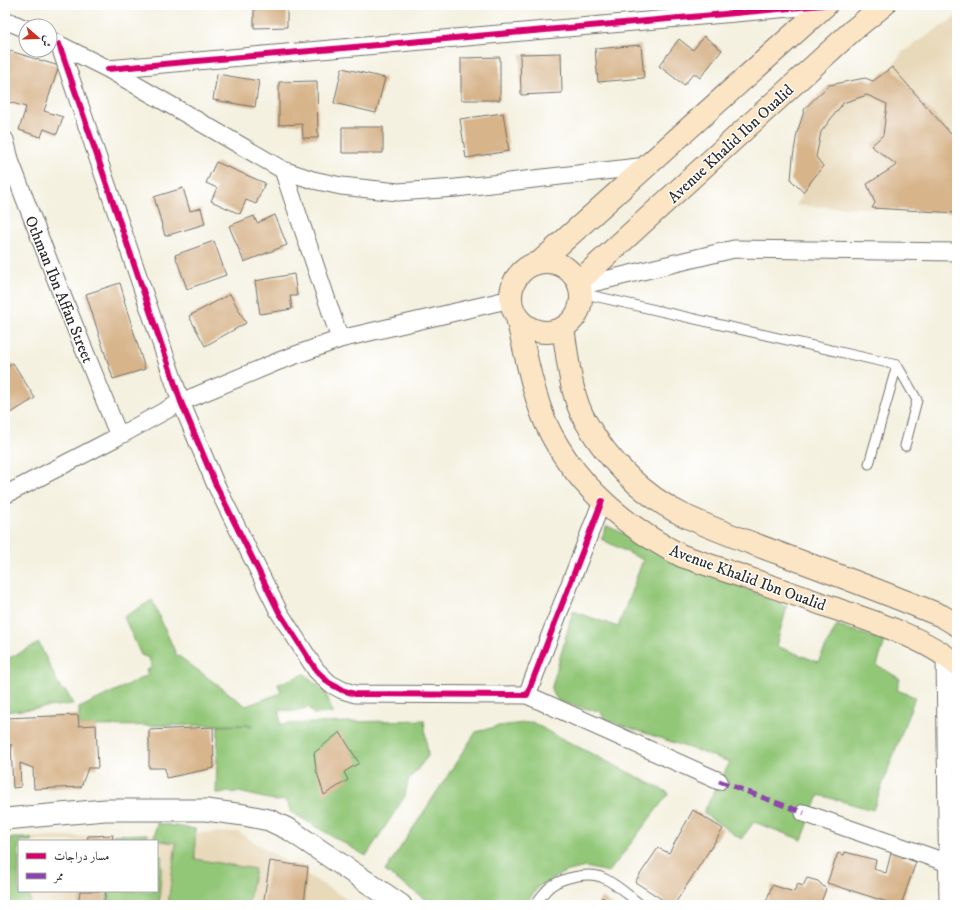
<svg xmlns="http://www.w3.org/2000/svg" width="962" height="910" font-family="'IM FELL DW Pica',Amiri,serif">
<style>
.built{fill:#e8d9ba;fill-rule:evenodd}
.green{fill:#93c778;stroke:#5f7952}
.building{fill:#d7b48a}
.lines{fill:none;stroke-linecap:round;stroke-linejoin:round}
.service-casing{stroke:#71706a;stroke-width:11}
.minor-casing{stroke:#71706a;stroke-width:19}
.tertiary-casing{stroke:#71706a;stroke-width:23}
.secondary-casing{stroke:#71706a;stroke-width:24}
.service{stroke:#fff;stroke-width:9}
.minor{stroke:#fff;stroke-width:17}
.tertiary{stroke:#fff;stroke-width:21}
.secondary{stroke:#fce5c4;stroke-width:22}
.quiet{stroke:#8e44ad;stroke-width:5;stroke-dasharray:10 5;stroke-linecap:butt}
.cycleway-casing{stroke:#fff;stroke-width:8}
.cycleway{stroke:#d6006c;stroke-width:6}
.labels{text-anchor:middle;stroke-width:3;stroke-linejoin:round;paint-order:stroke}
.street-label{font-size:16px;fill:#2b2b2b;stroke:#fff}
</style>
<rect width="100%" height="100%" fill="#fff"/>
<filter id="ink" filterUnits="userSpaceOnUse"><feTurbulence type="fractalNoise" baseFrequency=".025" numOctaves="2"/><feDisplacementMap in="SourceGraphic" scale="8" xChannelSelector="R" yChannelSelector="G"/><feConvolveMatrix kernelMatrix="1 2 1 2 8 2 1 2 1" color-interpolation-filters="sRGB"/></filter>
<filter id="wash" filterUnits="userSpaceOnUse"><feTurbulence type="fractalNoise" baseFrequency=".012" numOctaves="4" result="noise"/><feDisplacementMap in="SourceGraphic" scale="16" xChannelSelector="R" yChannelSelector="G"/><feGaussianBlur stdDeviation="0.9" result="paint"/><feColorMatrix in="noise" values="0 0 0 0 0 0 0 0 0 0 0 0 0 0 0 0 0 1.4 0 .05"/><feComposite in="paint" operator="in"/></filter>
<g filter="url(#wash)">
<rect width="100%" height="100%" fill="#f4f1e0"/>
<path class="built" d="M957 16V141L892 67 901 53Z
M867 95 887 104 883 135 872 146 897 165 868 184 875 203 872 208 796 206 803 192 823 166 816 157 821 132 843 103Z
M238 832 356 905H5V838ZM19 841H157V891H19Z"/>
<path class="green" d="M607 526 787 607 776 646 818 662 837 625 885 641 877 665 900 679 897 690 915 697 873 810 819 795 802 840 754 822 741 839 703 813 730 762 604 719 601 712 559 702 551 690 573 611 618 627 643 560 601 539Z
M152 600 176 654 246 706 281 693 278 684 305 674 326 693 333 713 313 714 309 707 295 711 280 710V724L424 720 428 756 408 781 405 796 366 856 291 812 286 800 277 801 239 792 216 793 218 726 253 725 79 726V708L148 675 146 670 152 668 149 658 141 655 124 617Z
M39 643 61 690 66 691 73 704 5 712V660Z
M532 722 551 733 669 793 609 872 585 867 565 872 538 887 525 905H433L385 871 476 732 499 726Z
M157 823 195 829V859L255 869 248 905H168L176 843 154 840Z
M147 834V841H113V835Z
M5 838H31V841H19V891H30V905H5Z
M157 856H162L159 905H106L108 891H157Z"/>
<g id="blocks">
<path class="building" d="M254 5H287V27L254 28Z
M704 36 722 50 700 78 694 73 684 85 659 66 679 39 693 50Z
M641 45 644 78 598 82 595 49Z
M10 51 59 66 44 111 63 117 57 134 44 129 41 137 19 130 26 107 5 101V67Z
M561 53 562 93 521 95 520 54Z
M500 57V100H461V58Z
M892 67 957 141V213L872 208 875 203 867 184 897 165 871 146 883 135 887 104 867 95 843 103 821 132 816 157 823 166 803 192 791 180 793 157 797 133 805 108 829 85 865 78 873 81Z
M342 68 385 78 376 113 334 103Z
M217 74 259 81 255 107 213 100Z
M317 81 318 138H303L302 124 279 125V82Z
M503 113 509 151 466 158 460 119Z
M342 127H383V153H342Z
M216 162 265 183 256 204 246 200 240 214 211 201 217 188 206 183Z
M183 188 190 211 201 208 205 224 165 236 154 197Z
M275 215 287 245 244 262 229 226 254 216 257 223Z
M214 241 226 275 187 289 175 255Z
M294 274 297 296H290L292 309 260 314 255 281Z
M120 283 125 300H124L145 369 113 379 86 294Z
M230 294 246 323 205 346 189 316Z
M13 363 35 398 11 413 5 402V368Z
M78 715 79 726 96 725 98 768H88L81 787 34 789 33 768 20 763 21 787 13 788 11 744 5 759V718Z
M213 727 214 768 166 778 165 768H149V730Z
M340 732 359 763 344 772 348 780 324 795 316 769 314 753Z
M693 810 723 829 674 905H671L635 882 658 848 669 853Z
M113 835 112 841H87L88 836Z
M892 849 903 854 902 857 916 862 901 905H897L827 883 838 853 844 855 845 852 876 860 874 869 886 873Z
M270 861 308 867 304 905H263Z
M807 878 818 881 826 889 820 905H765L772 885 794 892 798 884 803 886Z
M80 891H106L104 905H78Z
M602 897 613 905H597Z"/>
</g>
</g>
<g filter="url(#ink)">
<use href="#blocks" fill-opacity="0" stroke="#71706a" stroke-width="1"/>
<g class="lines">
<defs>
<path id="service" d="M581 293 897 365 917 400 905 446
M869 464 897 365
M535 905C539 899 545 891 551 886 562 878 587 872 601 877 616 883 629 896 641 905"/>
<path id="minor" d="M5 20 26 29
M54 42 108 69 283 170 313 180 341 186 398 192 456 188 647 166
M59 44 181 402 215 483 279 612 316 670 329 683 342 690 355 694 527 695 602 501
M108 69 824 5
M5 140 11 163 60 290 119 436
M283 170 340 339
M580 286 734 249 957 252
M5 495 119 436 181 402 279 361 340 339 511 299
M945 656 948 905
M527 695 719 781
M804 813 948 863"/>
<path id="tertiary" d="M5 819 105 810H206L244 815 269 820 290 830 401 905"/>
<path id="secondary" d="M511 297a35 35 0 1 1 70 0a35 35 0 1 1-70 0Z
M540 262 826 5
M578 282 852 31 884 5
M517 318C526 354 534 402 551 434 580 489 628 528 682 556 733 573 783 590 833 608 872 621 926 638 957 665
M563 328C568 358 570 395 586 422 608 460 642 495 683 515 715 530 748 542 781 554 827 571 872 588 917 606L942 616 957 625"/>
</defs>
<use href="#service" class="service-casing"/>
<use href="#minor" class="minor-casing"/>
<use href="#tertiary" class="tertiary-casing"/>
<use href="#secondary" class="secondary-casing"/>
<use href="#service" class="service"/>
<use href="#minor" class="minor"/>
<use href="#tertiary" class="tertiary"/>
<use href="#secondary" class="secondary"/>
<path class="quiet" d="M719 781 804 813"/>
<defs>
<path id="cycleway" d="M59 44 181 402 215 483 279 612 316 670 329 683 342 690 355 694 527 695 602 501
M108 69 824 5"/>
</defs>
<use href="#cycleway" class="cycleway-casing"/>
<use href="#cycleway" class="cycleway"/>
</g>
</g>
<g class="labels">
<g class="street-label">
<text transform="translate(730 143) rotate(-43)" y="6">Avenue Khalid Ibn Oualid</text>
<text transform="translate(60 289) rotate(68)" y="6">Othman Ibn Affan Street</text>
<text transform="translate(748 577) rotate(20)" y="6">Avenue Khalid Ibn Oualid</text>
</g>
</g>
<rect width="962" height="910" fill="none" stroke="#fff" stroke-width="20"/>
<rect x="18" y="840" width="140" height="52" fill="#ffffff" stroke="#aaaaaa"/>
<rect x="26" y="853" width="20" height="6" fill="#d6006c" stroke="#aaaaaa"/>
<text x="54" y="860" font-size="12" fill="#2b2b2b">مسار دراجات</text>
<rect x="26" y="873" width="20" height="6" fill="#8e44ad" stroke="#aaaaaa"/>
<text x="54" y="880" font-size="12" fill="#2b2b2b">ممر</text>
<g transform="translate(38 38) rotate(110)"><circle r="19" fill="#ffffff" stroke="#aaaaaa"/>
<path d="M0-3L7 15L0 10L-7 15Z" fill="#c8321e"/>
<text y="-6" font-size="11" font-weight="bold" text-anchor="middle" fill="#2b2b2b">ش</text>
</g>
</svg>
